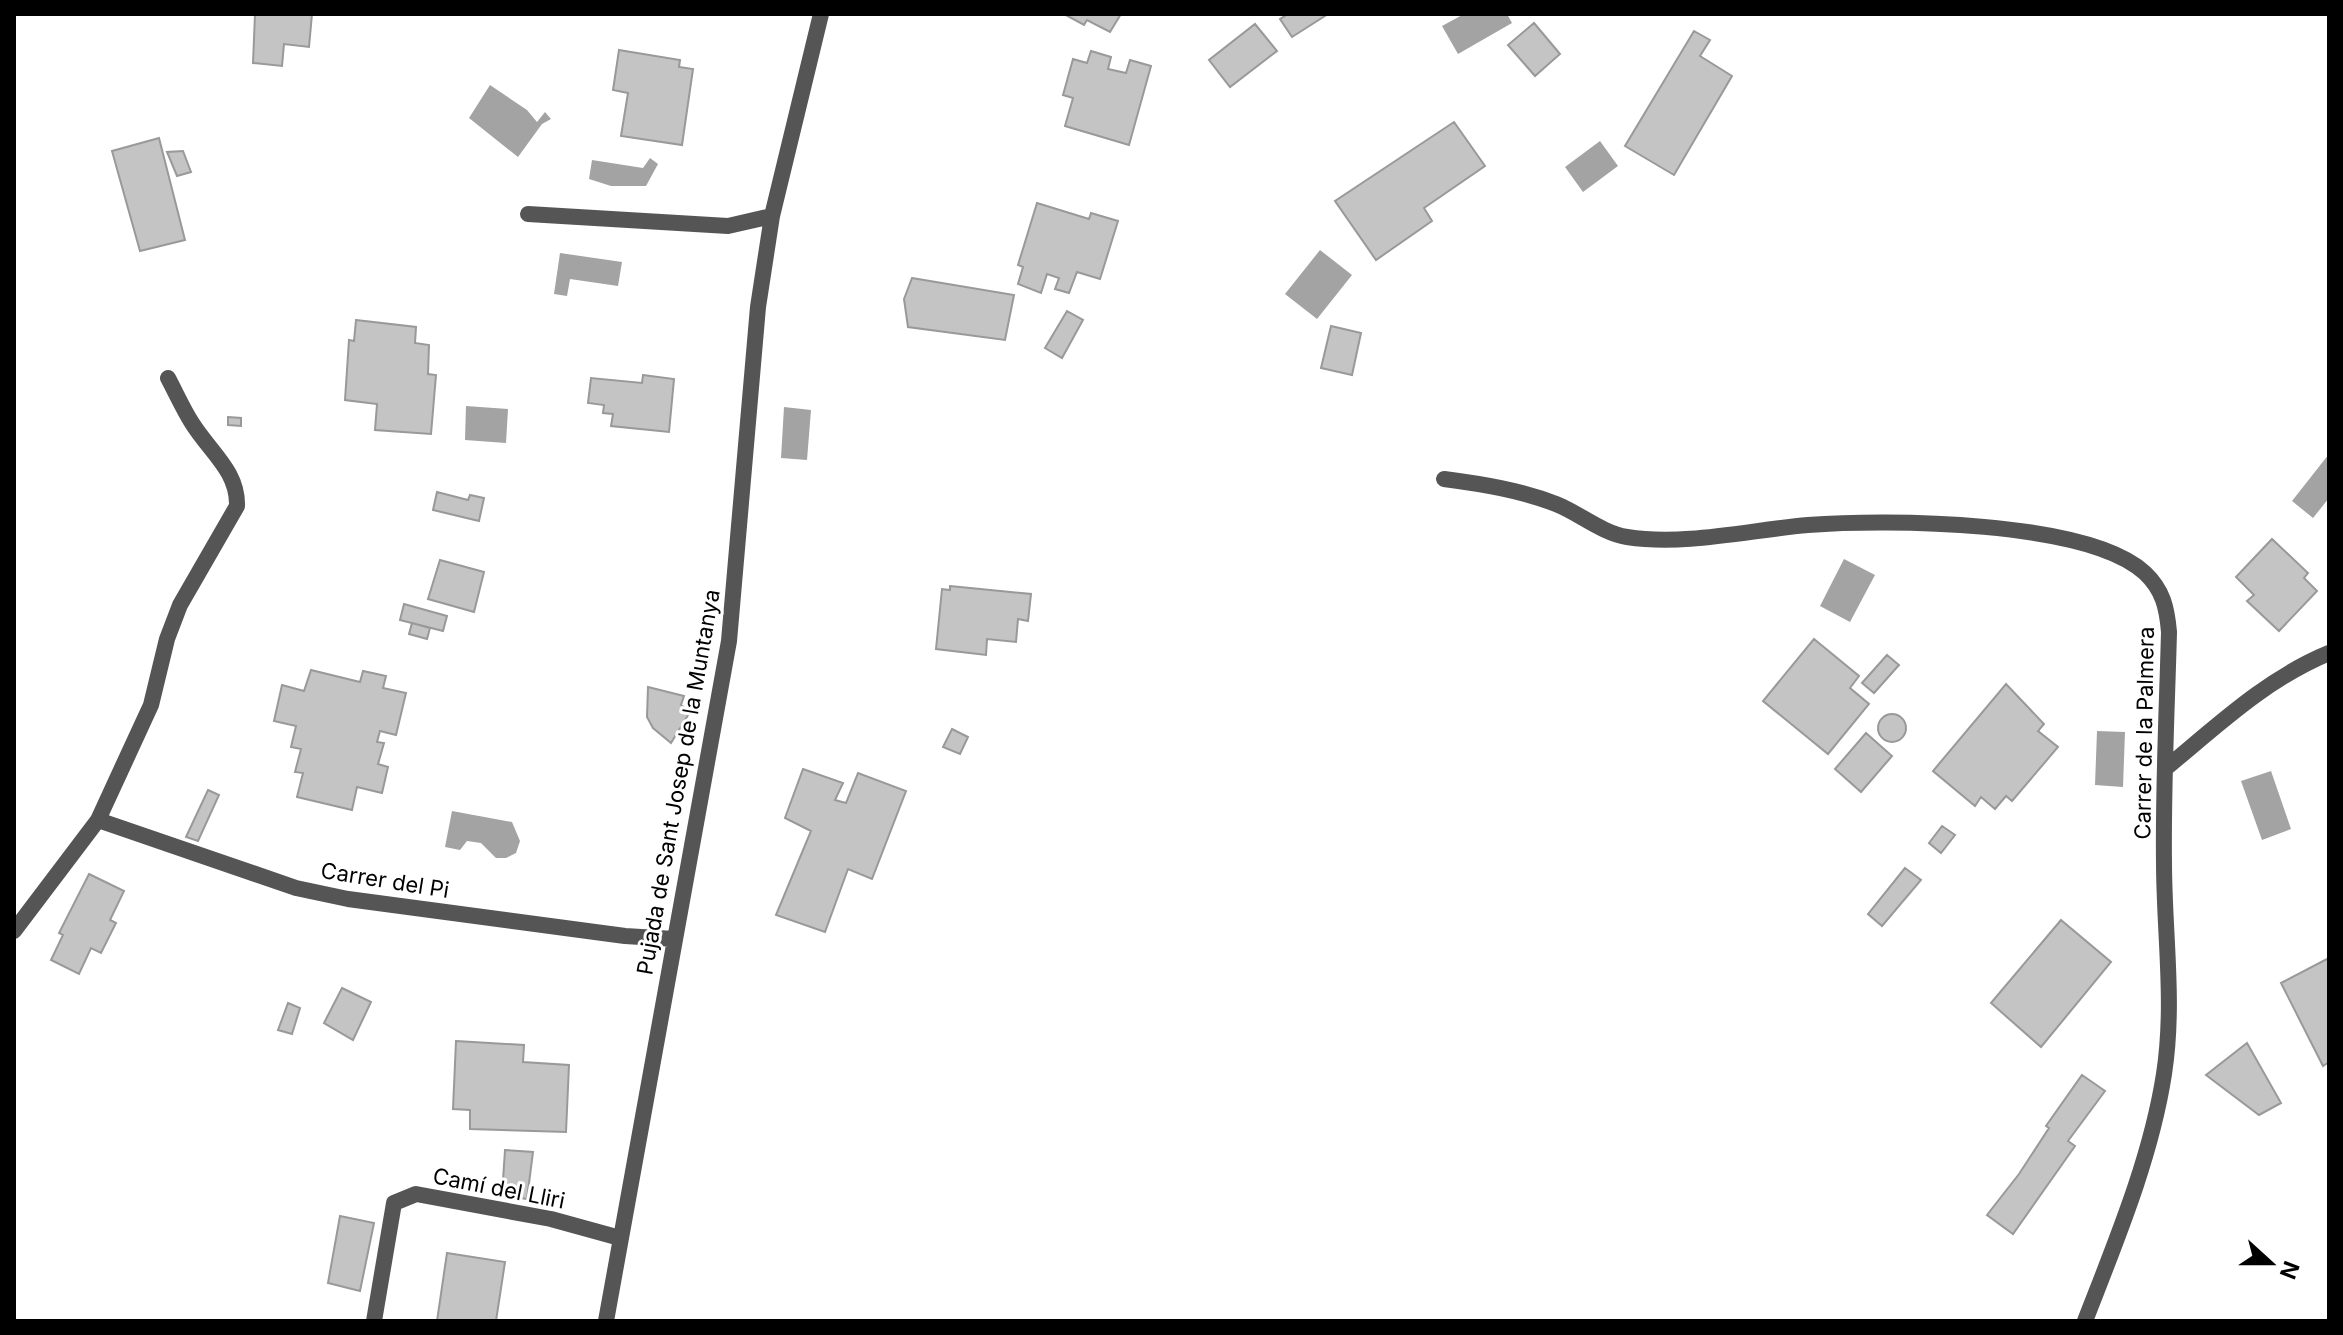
<svg xmlns="http://www.w3.org/2000/svg" width="2343" height="1335" font-family="Inter,sans-serif">
<style>
.water{fill:#a3a3a3}
.building{fill:#c4c4c4;stroke:#999;stroke-width:2}
.lines{fill:none;stroke-linecap:round;stroke-linejoin:round}
.lane{stroke:#555;stroke-width:16}
.street{stroke:#555;stroke-width:16}
.labels{text-anchor:middle;stroke-width:6;stroke-linejoin:round;paint-order:stroke}
.street-label{font-size:22px;fill:#000;stroke:#fff}
</style>
<rect width="100%" height="100%" fill="#fff"/>
<path class="water" d="M1464 14H1507L1512 23 1458 54 1442 26Z
M490 85 527 110 537 122 545 112 551 119 542 124 518 157 469 118Z
M1600 141 1618 166 1583 192 1565 167Z
M650 158 658 164 646 186H611L589 179 592 160 643 168Z
M1320 250 1352 275 1317 319 1285 294Z
M560 253 622 262 618 286 570 279 567 296 554 294Z
M466 406 508 409 506 443 465 440Z
M784 407 811 410 807 460 781 458Z
M2329 454V498L2313 518 2292 501Z
M1844 559 1875 575 1850 622 1820 606Z
M2097 731 2125 732 2123 787 2095 785Z
M2271 771 2291 829 2262 840 2241 781Z
M452 811 512 822 520 841 516 853 506 858H496L481 843 467 841 460 850 445 847Z"/>
<path class="building" d="M255 14H312L309 47 284 44 282 66 253 63Z
M1064 14H1121L1110 32 1087 20 1084 25Z
M1288 14H1328L1292 37 1280 19Z
M1534 23 1560 54 1535 76 1508 45Z
M1255 24 1277 51 1230 87 1209 60Z
M1694 31 1710 40 1700 56 1732 76 1674 175 1625 146Z
M619 50 680 60 679 67 693 69 682 145 621 136 628 93 613 90Z
M1091 51 1111 57 1108 69 1126 73 1130 60 1151 66 1129 145 1065 126 1073 98 1063 95 1073 59 1087 63Z
M1454 122 1485 166 1424 208 1432 221 1376 260 1335 201Z
M159 138 185 240 140 251 112 151Z
M183 151 191 172 177 176 167 152Z
M1037 203 1089 219 1091 213 1118 221 1100 279 1077 272 1069 293 1055 289 1059 278 1047 274 1041 293 1018 284 1023 267 1018 265Z
M912 278 1014 295 1005 340 908 327 904 299Z
M1067 311 1083 320 1062 358 1045 348Z
M356 320 416 327 415 343 429 345 428 374 436 375 431 434 375 430 377 404 345 400 349 340 354 341Z
M1331 326 1361 333 1352 375 1321 368Z
M643 375 674 379 669 432 611 426 613 414 603 413 604 405 588 403 591 378 642 383Z
M228 417 241 418V426L228 425Z
M437 492 468 500 470 495 484 498 479 521 433 510Z
M2272 539 2308 573 2304 578 2317 591 2279 631 2247 601 2254 595 2236 577Z
M440 560 484 572 474 612 428 599Z
M950 586 1031 594 1028 621 1018 619 1016 642 987 639 986 655 936 649 942 589 950 590Z
M404 604 447 616 443 631 400 620Z
M412 623 430 628 427 639 409 634Z
M1814 639 1859 676 1850 688 1869 704 1828 754 1763 701Z
M1887 655 1899 665 1874 693 1862 683Z
M311 670 360 682 363 671 386 676 383 688 406 693 396 735 380 731 377 742 384 743 378 764 388 767 382 793 357 787 352 810 297 797 303 773 295 772 301 749 291 747 296 726 274 721 282 685 304 691Z
M2006 684 2044 724 2038 731 2058 747 2012 801 2006 796 1995 809 1981 797 1975 806 1933 771Z
M648 687 684 696 681 705 690 712 671 743 653 728 647 717Z
M1878 728a14 14 0 1 1 28 0a14 14 0 1 1-28 0Z
M952 729 968 737 960 754 943 747Z
M1866 733 1892 756 1861 792 1835 769Z
M803 769 843 783 835 800 846 803 858 773 906 791 872 879 848 869 825 932 776 915 811 831 785 818Z
M208 790 219 795 198 841 186 837Z
M1942 826 1955 835 1941 853 1929 843Z
M1905 868 1921 880 1882 926 1868 914Z
M89 874 124 891 110 920 116 923 101 953 91 948 79 974 51 960 63 935 59 933Z
M2061 920 2111 962 2041 1047 1991 1003Z
M2329 958V1062L2323 1066 2281 983Z
M342 988 371 1002 353 1040 324 1023Z
M288 1003 300 1008 292 1034 278 1030Z
M456 1041 524 1045 523 1062 569 1065 566 1132 470 1129V1110L453 1109Z
M2247 1043 2281 1103 2259 1115 2206 1075Z
M2082 1075 2105 1091 2068 1141 2075 1146 2013 1234 1987 1215 2019 1174 2049 1128 2046 1126Z
M505 1150 533 1152 527 1199 502 1195Z
M340 1216 374 1223 360 1291 328 1283Z
M447 1253 505 1262 496 1321H437Z"/>
<g class="lines">
<path class="lane" d="M374 1321 394 1203 416 1194 551 1219 620 1238"/>
<path class="street" d="M528 214 728 226 772 216
M1444 479C1482 484 1520 490 1556 504 1579 513 1602 533 1627 537 1685 546 1750 530 1808 525 1885 519 2088 520 2145 573 2163 590 2167 608 2169 632 2167 709 2163 785 2164 862 2164 933 2175 1003 2164 1074 2151 1158 2116 1241 2085 1321
M2166 768C2218 725 2266 679 2329 653
M98 820 296 888 348 899 625 936 674 939
M14 931 98 820 151 705 167 639 180 605 237 506C238 471 210 452 192 423 183 409 176 393 168 378
M606 1321 729 641 758 307 772 216 821 14"/>
</g>
<g class="labels">
<g class="street-label">
<text transform="translate(2144 733) rotate(-89)" y="8">Carrer de la Palmera</text>
<text transform="translate(678 782) rotate(-80)" y="8">Pujada de Sant Josep de la Muntanya</text>
<text transform="translate(385 880) rotate(9)" y="8">Carrer del Pi</text>
<text transform="translate(499 1188) rotate(11)" y="8">Camí del Lliri</text>
</g>
</g>
<rect width="2343" height="1335" fill="none" stroke="#000000" stroke-width="32"/>
<g transform="translate(2271 1263) rotate(111)" stroke="#ffffff" stroke-width="6" paint-order="stroke">
<path d="M0-6L14 30L0 20L-14 30Z" fill="#000000"/>
<text y="-12" font-size="22" font-weight="bold" text-anchor="middle" fill="#000000">N</text>
</g>
</svg>
